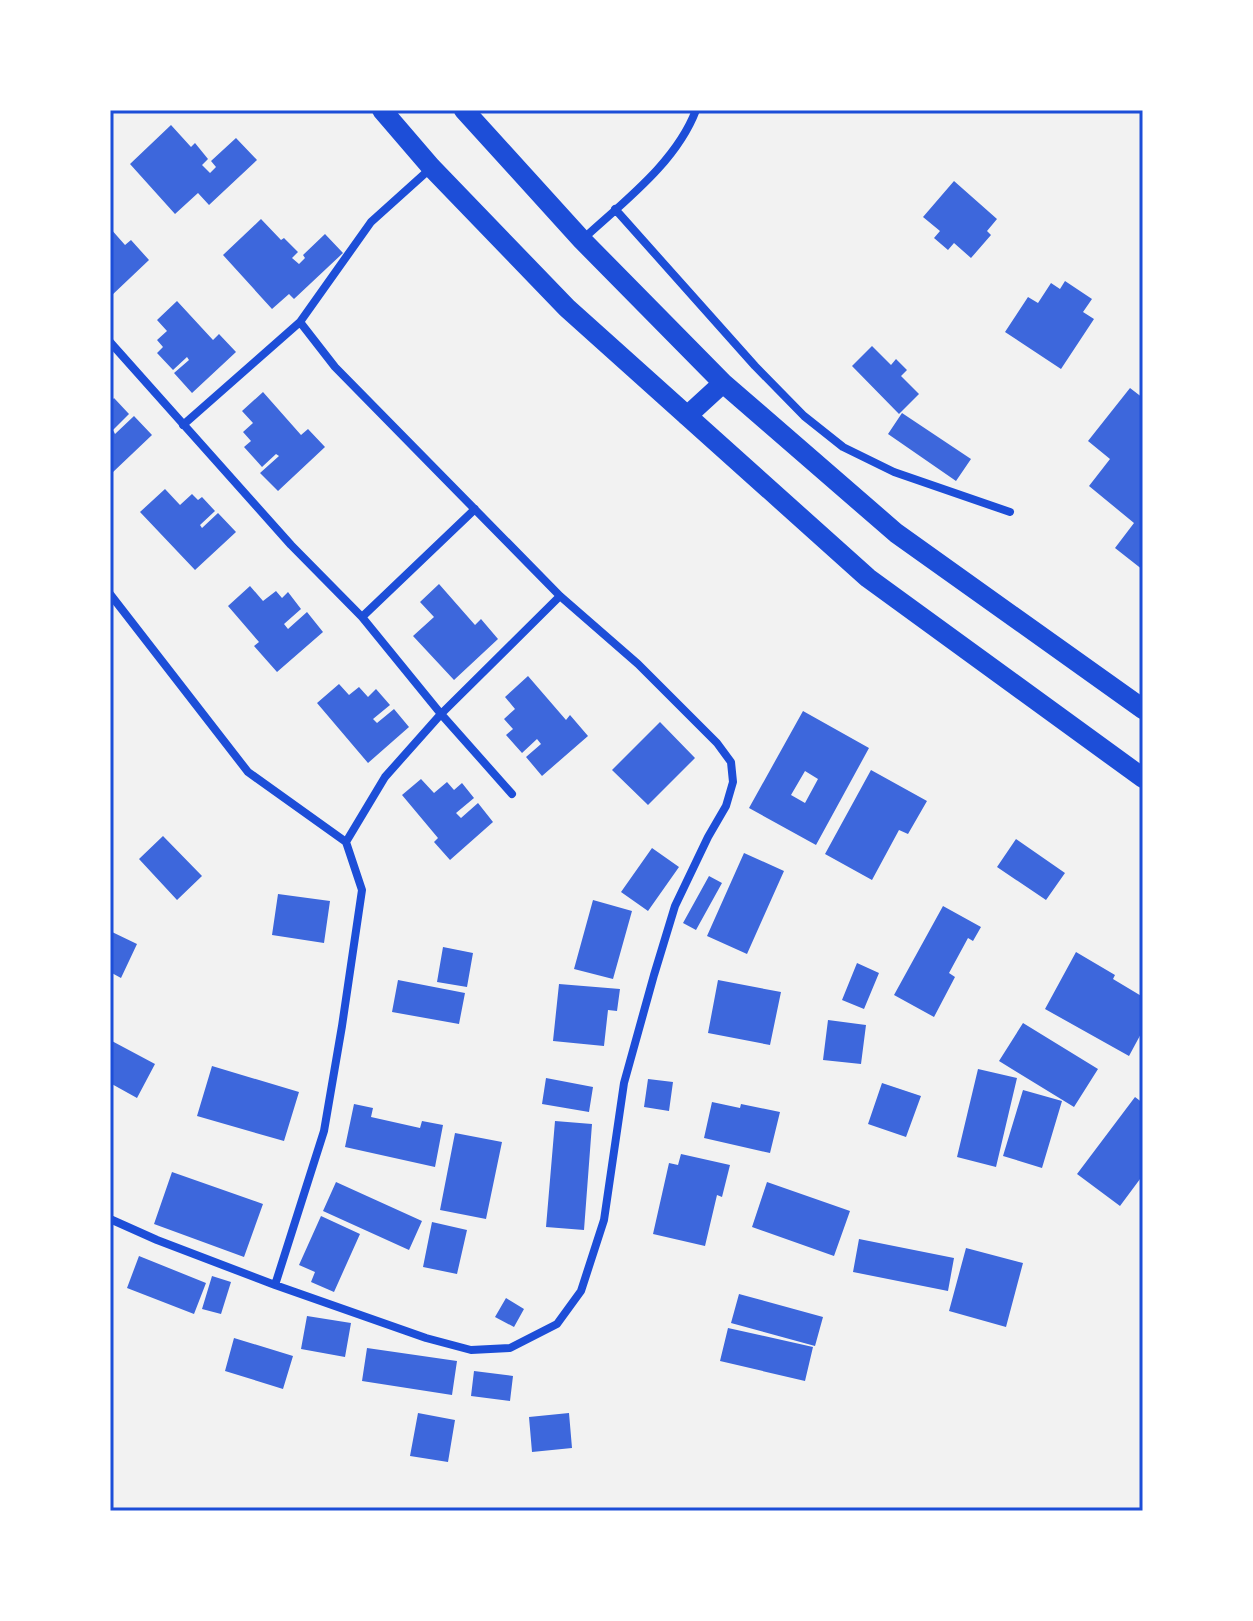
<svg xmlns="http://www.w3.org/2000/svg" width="1253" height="1621" font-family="'Source Serif 4',serif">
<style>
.building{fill:#3d67dc;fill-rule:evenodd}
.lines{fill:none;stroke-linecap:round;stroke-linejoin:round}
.minor{stroke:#1d4ed8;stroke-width:8}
.primary{stroke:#1d4ed8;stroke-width:20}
.neatline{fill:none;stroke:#1d4ed8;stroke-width:3}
</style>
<rect width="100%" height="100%" fill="#f2f2f2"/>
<path class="building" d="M171 125 191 147 195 143 208 159 202 165 210 173 216 167 211 161 236 138 257 160 209 205 198 193 175 214 130 164Z
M954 181 997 219 987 231 991 235 971 258 954 243 948 250 934 238 940 231 923 217Z
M261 219 281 240 284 238 298 252 292 258 299 264 305 258 303 255 325 234 343 253 294 299 289 294 272 309 223 255Z
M110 228 125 245 131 240 149 260 110 297Z
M1065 281 1092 299 1083 312 1094 319 1061 369 1005 332 1028 297 1038 303 1051 283 1060 289Z
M177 301 213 340 219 334 236 352 192 393 174 373 189 360 187 357 173 370 157 353 163 347 157 340 167 331 157 320Z
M872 346 891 365 896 359 907 370 901 376 919 394 899 414 852 366Z
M1130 388 1143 398V570L1115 548 1134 523 1089 486 1110 459 1088 441Z
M263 392 301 435 308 429 325 447 278 491 260 473 279 456 276 454 262 467 244 447 251 441 243 432 253 423 242 411Z
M114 398 129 414 113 430 115 434 134 416 152 435 112 473 110 470V403Z
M902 413 971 459 956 481 888 434Z
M165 489 180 505 192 494 198 500 202 497 215 511 200 525 202 528 218 513 236 532 195 570 140 512Z
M439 584 475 625 481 619 498 639 454 680 413 636 434 617 420 602Z
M250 586 263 601 276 591 282 598 288 592 301 609 284 624 288 629 307 612 323 632 277 672 254 646 259 642 228 606Z
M528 676 566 720 570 715 588 736 542 776 526 757 541 744 537 739 522 753 506 735 513 729 504 719 515 709 505 697Z
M339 684 349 695 359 687 368 697 376 689 390 705 373 719 377 723 394 709 409 727 368 763 317 703Z
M803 711 869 748 816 845 749 808ZM805 771 818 779 805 803 791 795Z
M660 722 695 758 648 805 612 770Z
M871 770 927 801 908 834 899 830 872 880 825 854Z
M421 779 434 793 447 782 454 790 462 783 474 798 456 813 461 818 478 803 493 822 450 860 434 842 438 838 402 795Z
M163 836 202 876 177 900 139 859Z
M1016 839 1065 873 1046 900 997 867Z
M652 848 679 867 648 911 621 892Z
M744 853 784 871 747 954 707 936Z
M709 876 722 883 696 930 683 923Z
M278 894 330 901 324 943 272 935Z
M593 900 632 911 613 979 574 969Z
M943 906 981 927 973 941 968 938 949 973 955 977 934 1017 894 995Z
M110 931 137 944 121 978 110 972Z
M443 947 473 953 467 987 437 982Z
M1076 952 1115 975 1113 979 1143 997V1030L1129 1056 1045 1009Z
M857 963 879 973 864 1009 842 1000Z
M398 980 465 993 459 1024 392 1012Z
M718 980 781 992 770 1045 708 1033Z
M559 984 620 989 617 1011 608 1010 604 1046 553 1041Z
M828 1020 866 1025 861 1064 823 1060Z
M1023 1023 1098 1069 1074 1107 999 1061Z
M110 1040 155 1064 137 1098 110 1083Z
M212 1066 299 1092 284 1141 197 1116Z
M978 1069 1017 1078 996 1167 957 1157Z
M546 1078 593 1087 589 1112 542 1104Z
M648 1079 673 1082 669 1111 644 1107Z
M882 1083 921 1096 906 1137 868 1124Z
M1023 1090 1062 1101 1042 1168 1003 1156Z
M1135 1097 1143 1103V1175L1120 1206 1077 1174Z
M712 1102 740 1108 741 1104 780 1112 770 1153 704 1138Z
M354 1104 373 1108 371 1117 420 1128 422 1121 443 1125 435 1167 345 1147Z
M555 1121 592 1124 584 1230 546 1227Z
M455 1133 502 1142 486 1219 440 1210Z
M681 1154 730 1165 722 1197 717 1195 705 1246 653 1234 669 1163 678 1165Z
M172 1172 263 1204 244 1257 154 1224Z
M336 1182 422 1221 409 1250 323 1211Z
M767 1182 850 1211 834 1256 752 1227Z
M321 1216 360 1234 334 1292 311 1282 315 1272 299 1265Z
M432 1222 467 1230 457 1274 423 1267Z
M859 1239 954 1258 948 1291 853 1272Z
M966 1248 1023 1263 1006 1327 949 1311Z
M139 1256 206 1283 194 1314 127 1288Z
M212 1276 231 1282 221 1314 202 1309Z
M739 1294 823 1317 815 1346 731 1323Z
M506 1298 524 1309 514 1327 495 1317Z
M307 1316 351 1323 345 1357 301 1349Z
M728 1328 813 1347 805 1381 720 1361Z
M234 1338 293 1356 283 1389 225 1371Z
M367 1348 457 1361 452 1395 362 1381Z
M474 1371 513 1376 510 1401 471 1396Z
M418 1413 455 1420 448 1462 410 1456Z
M569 1413 572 1448 532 1452 529 1417Z"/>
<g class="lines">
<path class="minor" d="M615 209 755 366 804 416 843 447 894 472 1010 512
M582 240C623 202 676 163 696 110
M110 342 291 545 362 617 441 714 512 794
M183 425 300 322 371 222 431 168
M110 594 248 772 346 842
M362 617 475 509
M110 1219 157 1240 275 1285 426 1338 471 1350 510 1348 557 1324 581 1291 604 1220 624 1083 654 975 675 906 708 837 726 806 733 782 731 762 717 743 638 664 560 596 335 367 300 322
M275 1285 324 1131 342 1026 362 890 346 842 385 777 441 714 560 596"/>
<path class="primary" d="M382 110 431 167 567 308 868 578 1143 778
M464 110 582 240 723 383 896 533 1143 709
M687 416 723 383"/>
</g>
<rect width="1253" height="1621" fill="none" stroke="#ffffff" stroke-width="224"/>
<rect x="112" y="112" width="1029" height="1397" class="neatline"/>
</svg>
